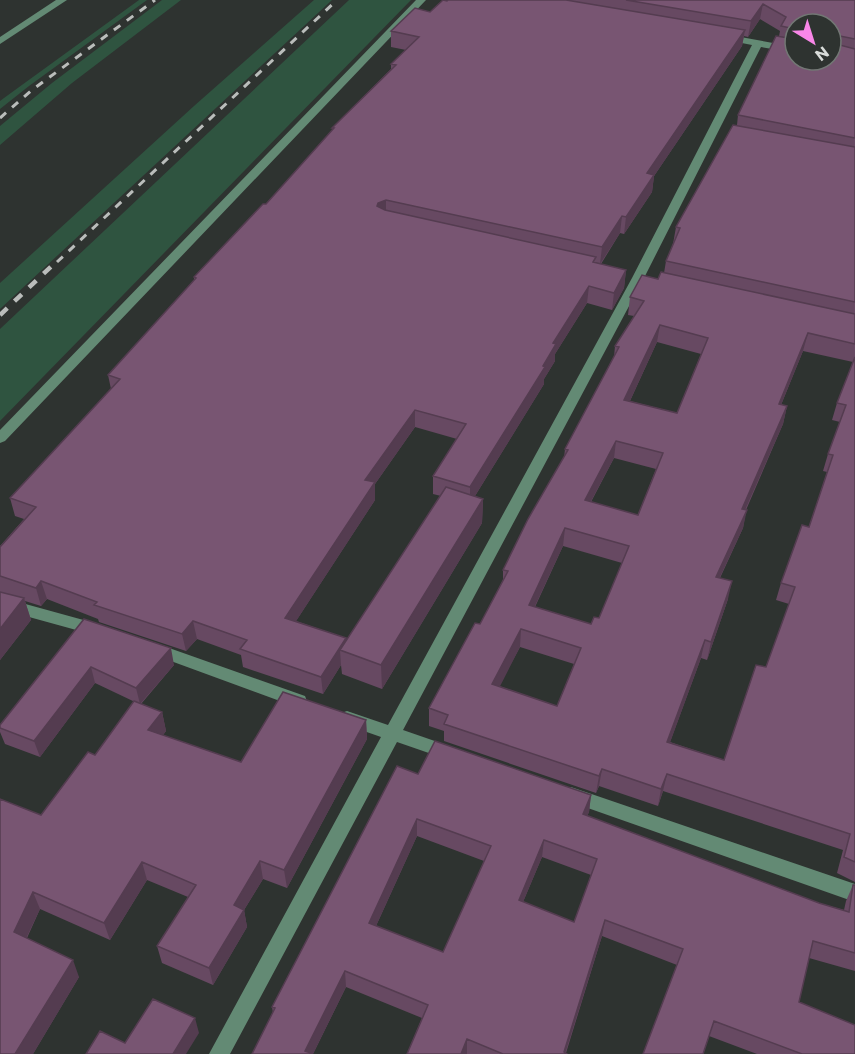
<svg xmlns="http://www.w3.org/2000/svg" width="855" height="1054" font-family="Commissioner,sans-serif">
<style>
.green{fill:#2f5440}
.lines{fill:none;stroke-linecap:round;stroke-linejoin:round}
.minor{fill:#638a74;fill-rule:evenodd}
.rail-far1{stroke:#babdbb;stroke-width:3;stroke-dasharray:8 8;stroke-linecap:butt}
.rail{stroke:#babdbb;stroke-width:4.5;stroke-dasharray:10 10;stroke-linecap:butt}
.wall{fill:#674962;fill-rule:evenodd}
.shaded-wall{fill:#543c50}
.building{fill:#785572;stroke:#543c50;stroke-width:1.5;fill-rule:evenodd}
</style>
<rect width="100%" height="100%" fill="#2e3330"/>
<path class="green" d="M139 0H147L29 86 0 109V101L4 98Z
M162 0H181L72 83 0 145V126L52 83Z
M314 0H332L0 309V283L194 106Z
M349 0H411L0 421V329Z"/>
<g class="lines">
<path class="minor" d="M56 0H67L0 44V37Z
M416 0H426L5 441 0 443V430Z
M724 34 795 47V53L761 47 644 278 403 730 455 748 458 753 455 758 449 760 397 742 230 1054H209L381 737 341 723 338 718 341 713 347 711 388 725 632 278 752 45 721 39V35Z
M0 597 98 624 104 626 106 630 104 634 98 636 0 609Z
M155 643 305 696 307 701 305 706 299 708 149 653 147 649 149 645Z
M571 787 855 884V902L565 800 562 795 565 790Z"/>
<path class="rail-far1" d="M0 118 32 90 155 0
M57 262 337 0"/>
<path class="rail" d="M0 315 58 260"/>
</g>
<path class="wall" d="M448 0H855V882L837 873 843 850 663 791 658 806 599 786 596 793 444 741V731L429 726V708L480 624 503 580V570L564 458 565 449 614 357 615 346 634 316 628 315 630 297 658 279 664 273 666 261 673 244 676 227 737 125 738 115 779 36 780 31 760 19 748 37 744 36 742 46 654 176 652 192 624 234 620 233 601 264 626 270 624 288 612 310 587 303 555 354V361L544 379V384L475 496 483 499 482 523 382 689 342 674 341 665 323 694 243 667 241 655 197 639 186 651 99 622 98 619 47 599 41 606 25 601 31 620 0 660V546L24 519 15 516 10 498 111 389 108 375 194 280V277L266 204 332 131V128L391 69V64L406 50 391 47V31L430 12ZM795 24H831L795 60ZM657 342 701 354 677 413 630 401ZM803 351 853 362 837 403 832 420 840 422 828 454 823 471 827 472 809 527 781 583 776 600 789 604 766 667 724 760 670 742 701 658 707 660 728 599 720 578 743 528 746 510 783 424 787 406 781 405ZM415 427 457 439 433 476V494L441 496 346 641V638L296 621 375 500V484ZM614 458 656 469 638 515 591 502ZM563 546 622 563 599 618 591 624 535 607ZM520 647 574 664 557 706 499 686Z
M84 619 174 665 141 704 162 712 166 731 163 735 241 762 366 720 367 739 287 888 263 879 244 910 247 927 213 985 162 963 157 946 188 897 147 880 110 940 40 909 27 938 79 977 33 1054H0L41 815 95 755 135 702 95 683 40 757 5 744 0 732V725Z
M418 774 591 795 589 812 587 816 819 903 844 910 846 901 853 885H855V971L809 958 799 1002 855 1054H757L709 1036 677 965 602 936 566 1053 567 1054H407L422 1018 346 987 313 1054H252L273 1013 272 1007ZM417 836 484 861 443 952 376 926ZM542 857 591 875 574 922 523 902Z"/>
<path class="shaded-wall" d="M763 4 760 19 748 37 751 21Z
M745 30 742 46 654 176 652 192 624 234 626 217 647 173Z
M386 200V217L377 206 378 203Z
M622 216 620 233 600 264 602 247Z
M626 270 624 288 612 310 614 293Z
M589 286 587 303 555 354V361L544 379V384L470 504V487L543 366 553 343Z
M660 325 657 342 622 418 624 400Z
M808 333 803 351 774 422 779 404Z
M787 406 783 424 738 526 742 509Z
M415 410V427L375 484V500L287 635 285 618 365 480Z
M616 441 614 458 582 518 585 500Z
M483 499 482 523 382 689 381 665Z
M747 510 743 528 712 594 716 577Z
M565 528 563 546 527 623 529 605Z
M41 581 47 599 41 606 36 588Z
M732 581 728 599 707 660 711 642Z
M24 598 31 620 0 660V629Z
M193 621 197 639 186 651 182 634Z
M521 629 520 647 492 702V684Z
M346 638 347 653 340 650 341 665 323 694 321 677Z
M705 640 701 658 664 759 667 742Z
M171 648 174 665 140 704 136 688Z
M91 667 95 683 40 757 34 741Z
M162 712 166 731 153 749 148 730Z
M366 720 367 739 287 888 284 870Z
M602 769 599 786 596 793 599 776Z
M667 774 663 791 658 806 661 789Z
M591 795 589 812 581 831 583 814Z
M417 819V836L370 939 369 923Z
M544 840 542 857 517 916 519 900Z
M260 861 263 879 244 910 247 927 213 985 209 968 234 905Z
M142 862 147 880 110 940 104 923Z
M33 892 40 909 21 949 14 932Z
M605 920 602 936 565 1054H563Z
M73 960 79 977 33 1054H15Z
M345 971 346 987 313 1054H306L305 1051Z
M195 1018 199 1033 186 1054H173Z
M467 1039V1054H461Z"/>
<path class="building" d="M443 0 447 1 448 0H566L745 30 647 173 654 175 626 217 622 216 602 247 386 200 378 203 377 206 385 210 596 257 593 262 626 270 614 293 589 286 553 343 556 344 543 366 545 367 470 487 433 476 466 424 415 410 365 480 375 482 285 618 346 638 321 677 240 649 247 640 193 621 182 634 94 605 97 602 41 581 36 588 0 576V547L36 507 10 498 120 379 108 375 196 278 194 277 263 204H266L334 128H332L396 65 391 64 419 37 391 31 415 8 430 12Z
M626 0H855V39L835 35 832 37V43L855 49V138L738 115 776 36 795 39V60H831V24H795V29L781 26 786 17 763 4 751 21Z
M733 125 855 147V302L666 261 680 228 676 227Z
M661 272 855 314V344L808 333 779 404 787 406 742 509 747 510 716 577 732 581 711 642 705 640 667 742 724 760 756 665 766 667 795 587 781 583 802 525 809 527 833 455 828 454 846 405 837 403 855 357V862L844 857 850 834 667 774 661 789 602 769 599 776 444 724 448 715 429 708 475 623 480 624 508 571 503 570 528 519 568 450 565 449 619 347 615 346 644 301 630 297 642 275 658 279ZM660 325 708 338 677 413 624 400ZM616 441 663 453 638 515 585 500ZM565 528 629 546 599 618 594 617 591 624 529 605ZM521 629 581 648 557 706 492 684Z
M446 487 483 499 381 665 340 650Z
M0 592 24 598 0 629Z
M84 619 171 648 136 688 91 667 34 741 0 728V725Z
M283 692 366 720 284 870 260 861 234 905 244 910 209 968 157 946 196 885 142 862 104 923 33 892 14 932 73 960 15 1054H0V799L41 815 88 752 95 755 134 701 162 712 148 730 241 762Z
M435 741 591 795 583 814 819 903 849 912 853 885H855V953L813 941 799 1002 855 1025V1054H802L714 1021 703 1054H643L683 949 605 920 564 1052 567 1054H503L467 1039 461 1054H407L428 1005 345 971 305 1051 311 1053V1054H252L275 1008 272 1007 397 766 418 774ZM417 819 491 846 443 952 369 923ZM544 840 597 859 574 922 519 900Z
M153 999 195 1018 173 1054H86L100 1031 125 1043Z"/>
<g transform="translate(813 42) rotate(142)"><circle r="28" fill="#2e3330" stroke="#727774" stroke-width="1.5"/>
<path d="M0-4.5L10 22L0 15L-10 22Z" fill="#f987e8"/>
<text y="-9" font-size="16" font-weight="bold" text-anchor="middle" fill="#d9dcda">N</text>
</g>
</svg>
